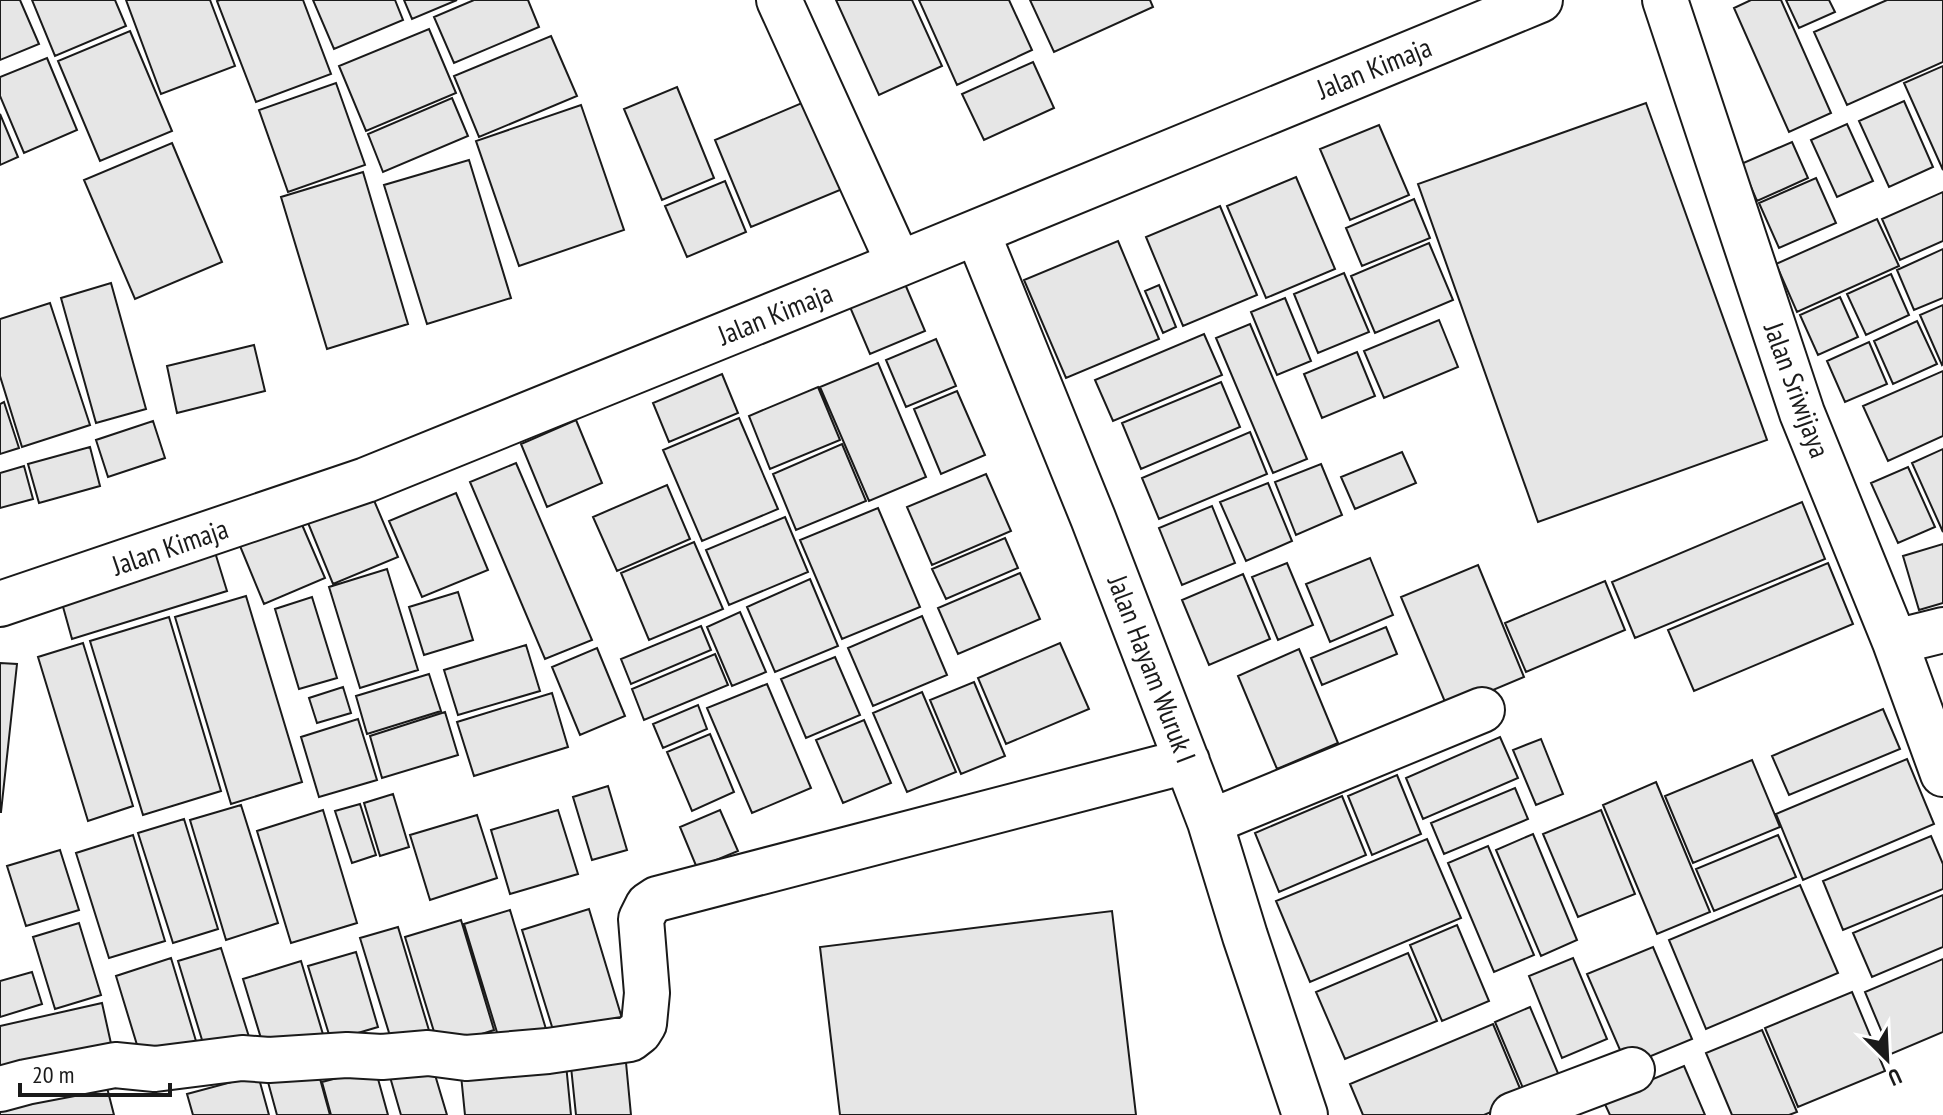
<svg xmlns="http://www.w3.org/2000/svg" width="1943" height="1115" font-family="'PT Sans Narrow',sans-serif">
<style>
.building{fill:#e6e6e6;stroke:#1a1a1a;stroke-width:2}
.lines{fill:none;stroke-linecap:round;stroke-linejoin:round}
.minor-casing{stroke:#1a1a1a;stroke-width:48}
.minor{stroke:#fff;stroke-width:44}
.labels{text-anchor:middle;stroke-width:6;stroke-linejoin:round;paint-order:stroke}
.street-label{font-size:28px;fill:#1a1a1a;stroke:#fff}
</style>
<rect width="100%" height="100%" fill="#fff"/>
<path class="building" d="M0 0H20L39 44 0 60Z
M32 0H115L126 26 55 56Z
M126 0H210L235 66 161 94Z
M220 0H303L331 74 256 102 217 1Z
M313 0H395L403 20 334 49Z
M404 0H457L412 19Z
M474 0H528L539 27 454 63 434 17Z
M836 0H912L942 66 879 95Z
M919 0H1009L1032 50 957 85Z
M1030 0H1150L1153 7 1054 52Z
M1751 0H1781L1831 113 1789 132 1734 8Z
M1786 0H1829L1835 12 1799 28Z
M1887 0H1943V62L1847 105 1814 32Z
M429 29 456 93 366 131 339 66Z
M130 31 172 131 100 161 58 61Z
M551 36 577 96 479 137 454 76Z
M47 58 77 130 24 153 0 96V77Z
M1033 62 1054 108 984 140 962 94Z
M1943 66V170L1904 83Z
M336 83 365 165 288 192 259 110Z
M677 87 714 178 662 200 624 109Z
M816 97 852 185 751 227 715 140Z
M452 98 468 136 383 172 368 134Z
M1904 101 1933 167 1889 187 1859 121Z
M1646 103 1767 440 1538 522 1418 184Z
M581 105 624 230 519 266 476 141Z
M0 114 18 157 0 165Z
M1847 124 1873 181 1837 197 1811 140Z
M1379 125 1409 195 1350 220 1320 149Z
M1792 142 1808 178 1757 201 1741 164Z
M172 143 222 262 135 299 84 180Z
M469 160 511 298 427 324 384 185Z
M363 172 408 324 327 349 281 197Z
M1296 177 1335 269 1266 298 1227 206Z
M1816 178 1836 223 1779 248 1759 203Z
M725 181 746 232 687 257 665 206Z
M1943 192V241L1900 260 1882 219Z
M1414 199 1430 238 1362 266 1346 228Z
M1220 206 1257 295 1183 326 1146 237Z
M1877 219 1899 266 1797 312 1776 264Z
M1118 241 1159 339 1066 378 1024 280Z
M1429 243 1453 300 1375 333 1351 276Z
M1943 249V298L1914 310 1897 270Z
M1344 273 1369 332 1318 353 1294 294Z
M1891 274 1909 315 1866 335 1847 294Z
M111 283 146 409 96 423 61 298Z
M905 284 925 331 870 354 850 307Z
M1159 285 1176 327 1163 333 1145 291Z
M1840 297 1858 337 1818 355 1800 315Z
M1285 298 1311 361 1277 375 1251 312Z
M50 303 90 425 22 447 0 376V319Z
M1943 305V364L1942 365 1920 315Z
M1439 320 1458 367 1384 398 1364 351Z
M1917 321 1937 364 1893 384 1874 341Z
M1250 324 1307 459 1273 473 1216 338Z
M1204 334 1222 375 1113 421 1095 380Z
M936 339 956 386 906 407 886 360Z
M1869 342 1887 384 1845 402 1827 361Z
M254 345 265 391 177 413 167 366Z
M1357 352 1375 396 1322 418 1304 374Z
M878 363 926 477 869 501 820 387Z
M1943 371V436L1888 461 1863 406Z
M722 374 738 413 669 442 653 403Z
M1221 382 1240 427 1141 469 1122 423Z
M818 387 840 440 770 469 749 416Z
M957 391 985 455 941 474 914 409Z
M4 402 19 448 0 454V404Z
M739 418 778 509 702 541 663 450Z
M576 420 602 483 547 507 521 444Z
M153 421 165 458 108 477 96 440Z
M1250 432 1267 474 1159 519 1142 478Z
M842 444 866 501 796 530 773 474Z
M90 447 100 486 39 503 28 464Z
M1943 449V532L1912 463Z
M1402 452 1416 483 1355 509 1341 477Z
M516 463 592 640 545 659 470 482Z
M1321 464 1342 515 1296 535 1275 482Z
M24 466 33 499 0 508V473Z
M1908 467 1935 527 1898 543 1871 483Z
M986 474 1011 531 932 565 907 507Z
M1268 483 1292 541 1246 561 1220 502Z
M667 485 690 539 617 571 593 517Z
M370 491 398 557 333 584 306 518Z
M456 493 488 570 422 597 389 521Z
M1802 502 1825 559 1635 638 1612 582Z
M1212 506 1235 563 1182 585 1159 528Z
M878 508 920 607 842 639 800 540Z
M785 517 808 572 729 605 706 550Z
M300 520 325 578 264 604 240 546Z
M1005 538 1018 568 946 599 932 569Z
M694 542 723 609 649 640 621 573Z
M1943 544V603L1919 610 1903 556Z
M214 549 227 591 72 639 60 596Z
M1370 558 1393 615 1330 642 1306 584Z
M1287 563 1313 625 1278 640 1252 577Z
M1828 563 1853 624 1694 691 1668 630Z
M1478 565 1524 677 1448 709 1401 597Z
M387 569 418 670 360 688 329 587Z
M1020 573 1040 619 958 654 938 608Z
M1243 574 1270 639 1209 665 1182 600Z
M810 579 838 646 775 672 747 607Z
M1605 581 1625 630 1526 672 1505 623Z
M458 592 473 640 424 655 409 607Z
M246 596 302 782 231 804 175 617Z
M312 597 337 678 299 689 275 609Z
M740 612 766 672 732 686 707 627Z
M922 616 947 675 873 706 848 648Z
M169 617 221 791 143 815 90 641Z
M701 626 711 650 631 684 621 659Z
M1386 627 1397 654 1322 685 1311 658Z
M83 643 133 806 88 821 38 657Z
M1060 643 1089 709 1006 744 978 678Z
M526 645 540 691 458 715 444 670Z
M597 648 625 716 580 735 552 667Z
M1299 649 1338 743 1277 769 1238 676Z
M715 654 728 685 644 720 632 689Z
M835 657 860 715 806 738 781 679Z
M0 663 17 664 1 812H0Z
M429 674 441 711 367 734 356 696Z
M974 682 1005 756 961 774 930 700Z
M767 684 811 788 752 813 707 708Z
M343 687 351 713 317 723 309 698Z
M922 692 956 772 907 792 873 713Z
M552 693 568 747 474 776 457 722Z
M698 705 707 729 663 748 653 724Z
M1883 709 1900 749 1789 795 1772 756Z
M445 712 458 755 382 778 370 736Z
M358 719 377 780 319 797 301 737Z
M864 720 891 783 843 803 816 740Z
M710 734 734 792 692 811 667 752Z
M1500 737 1518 778 1423 819 1406 778Z
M1541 739 1563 794 1536 805 1513 750Z
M1907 759 1934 824 1803 880 1776 814Z
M1752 760 1780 827 1693 863 1665 796Z
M1397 775 1421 834 1372 855 1348 796Z
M1656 782 1710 912 1657 934 1603 805Z
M608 786 627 850 592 860 573 797Z
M1515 788 1528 819 1444 854 1431 823Z
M393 794 409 847 380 856 364 803Z
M1342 796 1366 855 1279 892 1255 833Z
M360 804 376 855 352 863 335 811Z
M241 805 278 923 226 940 190 820Z
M323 810 357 923 291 943 257 831Z
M558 810 578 874 510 894 491 830Z
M720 810 738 851 697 868 680 827Z
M1601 810 1635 894 1578 917 1543 834Z
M477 815 497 878 430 900 410 835Z
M184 819 218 929 173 943 138 833Z
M1533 834 1577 940 1541 956 1496 850Z
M133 835 165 941 109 958 76 853Z
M1778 835 1796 877 1714 911 1696 869Z
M1931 836 1943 864V889L1843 930 1823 881Z
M1427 839 1461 918 1310 982 1276 901Z
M1488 846 1534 955 1494 972 1448 863Z
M60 850 79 910 26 926 7 866Z
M1800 885 1838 973 1706 1029 1669 940Z
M1943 895V947L1872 977 1853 933Z
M589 909 624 1025 558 1046 522 930Z
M510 910 549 1039 503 1052 464 924Z
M1112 911 1136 1115H840L820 947Z
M461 920 494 1030 439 1048 405 937Z
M79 923 101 995 55 1009 33 937Z
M1457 925 1489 1001 1442 1021 1410 945Z
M398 927 431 1037 394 1049 360 938Z
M1653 947 1692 1039 1627 1066 1587 974Z
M221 948 250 1040 206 1053 178 961Z
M356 952 378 1027 331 1041 308 966Z
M1408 953 1437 1021 1345 1059 1316 992Z
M171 958 196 1041 141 1058 116 976Z
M1573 958 1607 1039 1562 1058 1529 976Z
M1943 959V1032L1891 1054 1865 992Z
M301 961 325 1041 267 1058 243 979Z
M32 972 42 1004 0 1017V981Z
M1852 992 1885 1071 1798 1107 1765 1028Z
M102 1003 114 1057 0 1084V1026Z
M1530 1007 1563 1085 1528 1100 1495 1022Z
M1493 1024 1524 1098 1484 1115H1363L1350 1084Z
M1762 1030 1797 1112 1789 1115H1732L1706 1053Z
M625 1052 631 1115H576L570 1057Z
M565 1054 571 1115H465L460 1065Z
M314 1057 330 1115H277L265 1071Z
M430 1058 447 1115H401L388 1070Z
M1684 1066 1705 1115H1610L1603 1100Z
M375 1068 388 1115H331L322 1082Z
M103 1072 114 1115H0V1101Z
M258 1075 269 1115H193L187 1094Z"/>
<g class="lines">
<defs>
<path id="minor" d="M779 0 899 264
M1665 0 1802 413 1895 642 1943 774
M977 232 1093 518 1210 822 1245 936 1305 1115
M0 604 366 480 899 264 1540 0
M1895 642 1943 630
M1210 822 1482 710
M0 1089 26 1082 115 1065 155 1069 242 1058 269 1060 347 1055 382 1057 428 1053 466 1058 548 1051 630 1039 639 1032 644 1024 647 993 641 919 648 905 657 899 1187 761
M1513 1115 1632 1070"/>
</defs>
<use href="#minor" class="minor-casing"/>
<use href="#minor" class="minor"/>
</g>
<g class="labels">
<g class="street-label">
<text transform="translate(1374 68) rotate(-22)" y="10">Jalan Kimaja</text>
<text transform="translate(775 314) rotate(-22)" y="10">Jalan Kimaja</text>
<text transform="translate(1797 390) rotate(70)" y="10">Jalan Sriwijaya</text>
<text transform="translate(170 547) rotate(-19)" y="10">Jalan Kimaja</text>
<text transform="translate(1152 669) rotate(69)" y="10">Jalan Hayam Wuruk I</text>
</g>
</g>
<g transform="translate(1887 1059) rotate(156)" stroke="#ffffff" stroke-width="6" paint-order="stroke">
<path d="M0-6L14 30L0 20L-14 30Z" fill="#1a1a1a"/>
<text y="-12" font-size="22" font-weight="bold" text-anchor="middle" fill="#1a1a1a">U</text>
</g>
<path d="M20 1083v12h150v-12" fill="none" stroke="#1a1a1a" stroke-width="4"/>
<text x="32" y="1083" font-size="24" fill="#1a1a1a" stroke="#ffffff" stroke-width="6" paint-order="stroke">20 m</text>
</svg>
